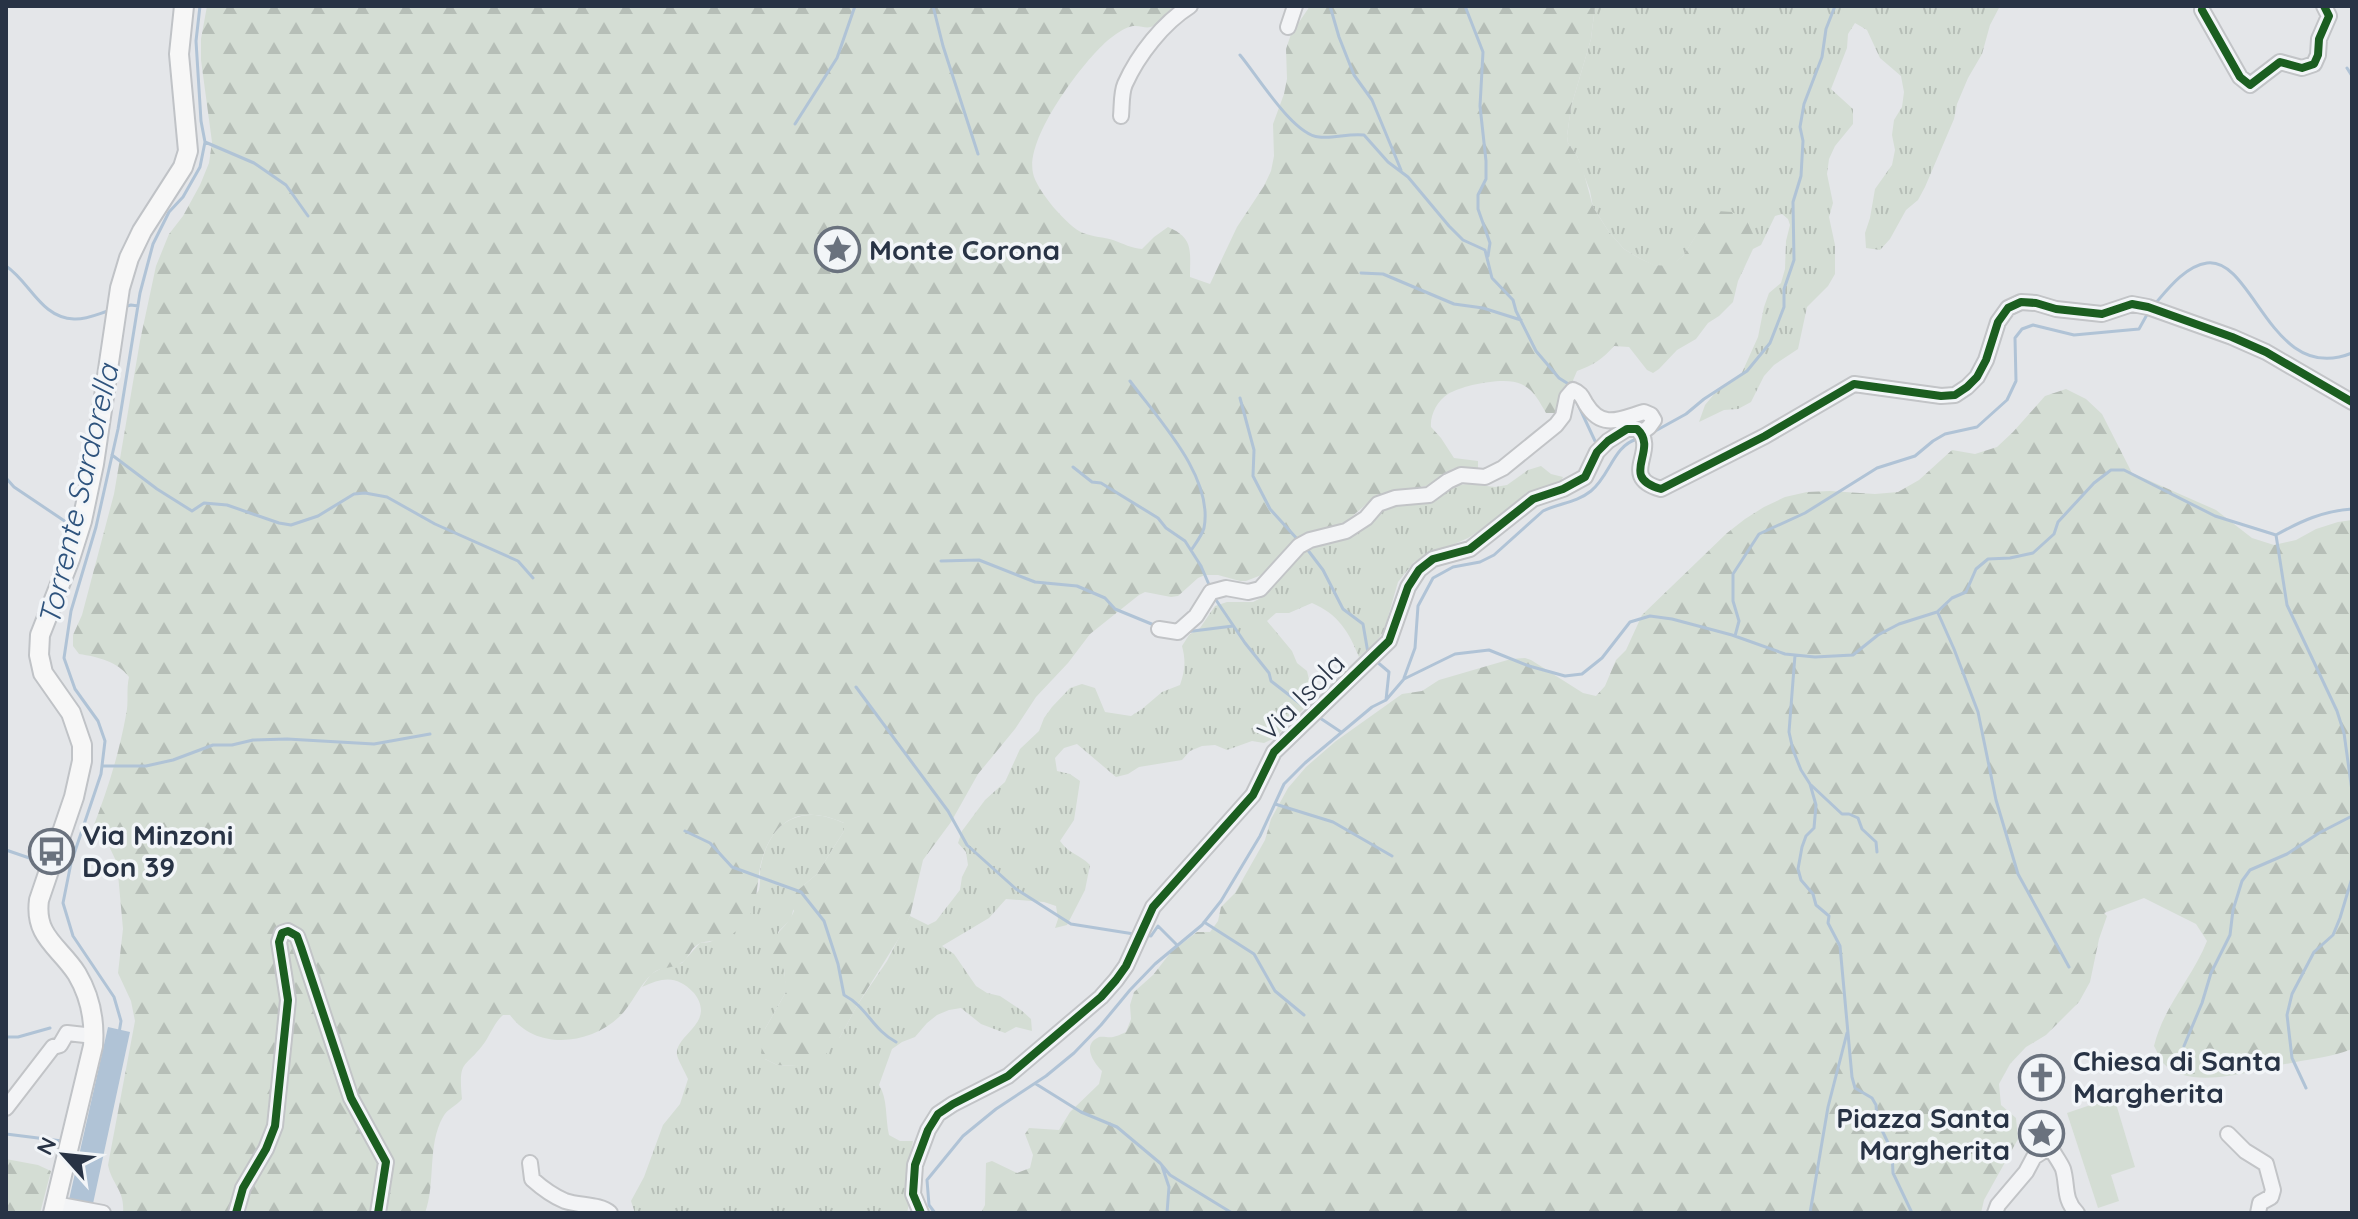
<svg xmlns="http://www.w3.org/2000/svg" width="2358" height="1219" font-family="Quicksand,sans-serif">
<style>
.grass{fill:url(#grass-tufts)}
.forest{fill:url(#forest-firs)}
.pitch{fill:#d4ddd4}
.water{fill:#b0c3d6}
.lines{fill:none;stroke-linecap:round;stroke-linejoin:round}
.stream{stroke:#b0c3d6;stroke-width:3}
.minor-casing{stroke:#c2c4c7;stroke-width:18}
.major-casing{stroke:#c0c3c7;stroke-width:22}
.minor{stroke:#f3f4f6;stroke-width:14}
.major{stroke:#f7f7f7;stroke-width:18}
.cycleway-casing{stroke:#f2f5f8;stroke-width:13}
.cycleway{stroke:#1b5e20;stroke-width:8}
.labels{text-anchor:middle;stroke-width:7;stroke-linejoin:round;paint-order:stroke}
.poi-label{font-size:28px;font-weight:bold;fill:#283345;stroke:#f2f5f8;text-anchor:start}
.street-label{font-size:28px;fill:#283345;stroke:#f2f5f8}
.water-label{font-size:30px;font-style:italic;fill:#2e537d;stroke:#f2f5f8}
</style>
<defs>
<pattern id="grass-tufts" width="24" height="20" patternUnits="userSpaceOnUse" patternTransform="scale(2)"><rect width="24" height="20" fill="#d4ddd4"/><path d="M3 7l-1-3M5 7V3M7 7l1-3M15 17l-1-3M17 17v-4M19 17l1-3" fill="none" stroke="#b6beb7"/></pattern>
<pattern id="forest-firs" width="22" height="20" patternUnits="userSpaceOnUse" patternTransform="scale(2)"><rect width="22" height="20" fill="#d4ddd4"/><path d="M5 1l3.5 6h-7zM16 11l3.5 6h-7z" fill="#b6beb7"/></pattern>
</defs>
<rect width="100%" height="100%" fill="#e4e6e9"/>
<path class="grass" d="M1595 6H2000L1990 25 1982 54 1968 78 1957 104 1954 119 1925 187 1918 200 1906 210 1890 239 1880 250 1866 248 1865 233 1870 218 1875 189 1892 165 1895 150 1892 135 1894 120 1902 107 1904 92 1901 76 1880 58 1867 30 1855 23 1848 34 1847 48 1831 89 1853 109V124L1835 146 1829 159 1827 174 1833 203 1829 217 1835 245V274L1828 286 1807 307 1798 349 1774 365 1764 376 1751 402 1738 409 1724 410 1699 422 1705 405 1715 393 1740 377 1758 337 1764 307 1769 293 1781 283 1785 269 1786 241 1790 225 1788 219 1782 214 1775 216 1761 245 1753 249V241L1709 216 1683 256 1670 267 1653 265 1639 258 1624 249 1609 232 1593 207 1590 191 1577 156 1568 143 1567 136 1571 107 1591 39Z
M1541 466 1551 474 1563 477 1560 483 1535 491 1514 503 1496 520 1468 538 1414 562 1398 582 1384 631 1376 642 1359 657C1349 632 1338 614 1312 603L1289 613H1276L1267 621 1292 651 1297 663 1307 671 1310 684 1318 694 1275 738 1264 743 1252 741 1227 750 1215 745 1202 746 1190 751 1182 760 1139 767 1128 774 1116 777 1077 744 1064 748 1055 758 1057 771 1070 774 1080 781 1074 820 1060 841C1069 854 1079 854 1090 865L1085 890 1067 925 1055 928 1058 919 1056 906 1044 902 1006 899 989 918 942 946 954 954 976 986 987 993 1000 996 1021 1010 1031 1019 1032 1031 1016 1027 1005 1033 981 1024 961 1008 949 1010 937 1015 927 1023 915 1037 902 1042 892 1049 879 1085C888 1099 885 1117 889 1135L900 1141H913L907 1172 909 1204 907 1213H635L631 1201 644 1177 663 1125 680 1104 688 1079C685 1072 678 1060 677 1055 675 1039 700 1029 701 1011 701 1004 698 998 694 993 677 975 663 977 642 987L651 974 662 968 682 963 700 943C704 942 709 943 712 941 717 939 757 895 759 890 761 882 759 873 761 865 771 819 802 804 844 823V831L817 874 798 890 791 919 778 932 786 984V992L765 1029V1059L777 1065 797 1066 840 1037 858 1004 887 961 910 916 928 925 936 921 960 890 962 877 968 865 966 852 958 843 962 831 985 800 1005 782 1020 749 1039 731 1044 718 1052 707 1070 688 1082 684 1095 688 1105 712 1131 716 1142 709 1162 692 1180 685C1185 671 1186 661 1182 646L1189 635 1200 628 1215 606 1227 602H1253L1265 596 1300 552 1311 544 1347 538 1383 510 1395 505 1421 503 1434 499 1456 485 1469 484 1495 487 1507 485 1528 470Z"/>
<path class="forest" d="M207 6H1173C1168 12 1163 20 1156 24 1147 31 1143 25 1133 26 1125 27 1113 36 1107 41 1082 63 1025 138 1033 173 1036 190 1068 227 1083 233 1093 237 1104 237 1113 240 1124 244 1131 248 1142 249L1154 237 1168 227C1194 238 1190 251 1190 277L1210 284 1237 227 1264 186 1271 171 1274 156 1273 124 1284 94 1287 79 1286 49 1291 34 1310 6H1595L1591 39 1571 107 1567 136 1568 143 1577 156 1583 170 1593 207 1609 232 1624 249 1639 258 1654 265 1670 266 1683 256 1709 215 1717 211 1732 212 1746 219 1753 234V249L1738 281 1733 302 1719 316 1708 323 1696 339 1677 350 1659 369 1653 373 1647 370 1629 347 1614 346C1603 359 1593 365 1577 371L1559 413H1546C1539 401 1534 390 1521 384 1506 376 1462 385 1448 394 1437 401 1430 415 1431 427L1441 438 1454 458 1478 461V468L1458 467 1452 469 1443 479 1431 485 1377 495 1342 525 1309 532 1264 574 1246 581H1240L1218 575H1205L1198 578 1178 596 1171 597 1145 592 1139 595 1090 634 1068 663 1036 697 1015 729 978 774 951 822 923 860 910 916 904 930 858 1004 840 1037 827 1053 817 1062 797 1066 777 1065 765 1059 761 1053 765 1029 786 992 784 969C751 943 784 936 794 911L791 905 793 897 798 890 817 874 844 831V823C802 804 773 818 761 863 756 884 759 903 746 922 738 932 727 938 715 940 709 942 702 941 697 945 690 949 688 960 681 963 673 969 662 966 653 973 639 985 632 1005 619 1017 589 1045 536 1051 510 1015H503C495 1022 491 1033 485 1042 465 1070 458 1057 462 1099 456 1106 447 1109 443 1117 427 1145 436 1183 425 1213H123C125 1190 112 1185 108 1165L135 1021 131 1001 118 973 123 929 117 863 108 844 99 838 92 830C107 792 119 754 126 715 129 702 126 690 129 677 117 661 98 657 79 654L73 646V635L82 615 114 494 140 341 156 266 169 234 183 216 200 185 209 163 212 142 201 60V39Z
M2066 389 2086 399 2102 414 2132 473 2216 510 2252 538 2274 545 2296 540 2316 529 2338 522 2352 520V1049C2329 1058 2314 1058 2291 1063 2258 1069 2190 1093 2163 1063 2159 1058 2157 1051 2154 1046 2164 1005 2192 979 2207 941L2196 924 2144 898 2104 913 2107 916 2099 939 2090 982 2079 1002 2046 1035 2026 1047 2010 1064 1999 1084 2001 1105 2016 1118 2018 1139 1984 1200 1981 1213H981L985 1205 986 1163 992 1161 1017 1173 1030 1168 1033 1155 1025 1134 1029 1128 1059 1130 1070 1112 1099 1084 1102 1071C1094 1063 1081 1045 1099 1037 1103 1036 1109 1038 1113 1037 1115 1037 1124 1033 1126 1032L1131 1019 1130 1005 1134 992 1153 975 1171 952 1197 932H1210L1218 921 1221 907 1235 893 1265 840 1271 819 1288 788 1306 767 1336 741 1402 694 1422 691 1439 680 1511 659 1525 658 1531 660 1583 693 1596 696 1605 686 1616 660 1626 650 1642 615 1727 533 1745 519 1764 507 1785 497 1807 492 1830 491 1875 494 1898 492 1919 480 1952 450 1975 454 1997 447 2013 432 2045 396Z
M6 1159 38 1165 51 1171 40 1213H6Z"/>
<path class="pitch" d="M2114 1097 2135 1167 2111 1175 2119 1201 2098 1208 2067 1113Z"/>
<path class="water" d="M108 1027 130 1032 94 1199 91 1213H66Z"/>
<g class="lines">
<path class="stream" d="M933 6 943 46 978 154
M1330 6 1339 37 1354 75 1372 100 1401 170
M1465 6 1483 52 1480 106 1486 161V179L1478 195V209L1490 243 1488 256
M1240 55C1257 75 1293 135 1319 137 1334 139 1348 133 1364 135L1388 162 1408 177 1449 226 1463 240 1485 250 1492 278 1513 300 1516 311 1536 351 1559 378 1570 385
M2347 68 2352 76
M795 124 837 58 855 6
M205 142 254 163 286 185 308 216
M6 266C30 282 41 318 74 319 86 320 100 313 111 310
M1361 273 1383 274 1454 304 1483 308 1521 320
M2154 305C2167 290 2185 266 2207 263 2254 257 2271 386 2352 353
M123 307 131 305 138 306
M1130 381C1158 419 1214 477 1204 528 1202 535 1196 543 1192 549
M1574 396 1595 441 1600 444
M1240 398 1254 450 1253 476 1270 509 1299 541
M1648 435 1686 414 1704 399 1747 371 1770 343 1784 307V289L1794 260 1793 202 1801 176 1803 141 1800 127 1804 104 1822 57 1826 29 1835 6
M112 455 157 489 192 511 204 503 227 505 279 523 291 525 318 516 354 494 365 493 387 497 435 524 518 561 533 578
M1073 467 1092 482 1101 483 1158 518 1166 528 1185 541 1201 566 1210 587
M6 478 14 487 72 526
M2276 535 2287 605 2337 711 2344 733 2352 791
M1307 549 1323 570 1343 609 1363 624 1368 653
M941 561 979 560 1035 582 1077 586 1105 598 1115 609 1154 625
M1214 597 1245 643 1269 673 1271 681 1311 712
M1938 613 1954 649 1978 712 1996 800 2018 874 2069 967
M1185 632 1233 626
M1735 636 1739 621 1733 601V574L1759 534 1805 513 1877 468 1915 456 1933 441 1945 434 1977 427 2007 400 2016 381 2015 338 2022 329 2033 325 2074 335 2139 329 2149 311
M1795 655 1789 732 1793 750 1801 770 1810 784 1816 805 1814 828 1806 836 1802 847 1798 869 1801 880 1813 894 1816 905 1829 916 1828 923 1840 946 1852 1077 1855 1088 1872 1098 1876 1105 1877 1120 1892 1151 1893 1173 1912 1213
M1376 661 1389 672 1386 700
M1404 678 1415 648 1418 606 1433 578 1453 567 1480 562 1494 555 1543 511C1559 503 1576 503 1591 491 1610 476 1613 446 1637 439
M856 687 948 811 967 845 1016 889 1071 924 1134 934
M1317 716 1341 732
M103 766H146L173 760 213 745H232L253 740 287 739 374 744 430 734
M1811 785 1842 814H1849L1858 818 1862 829 1876 842 1877 852
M1275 804 1333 822 1392 856
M685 831 710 843 732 867 801 892 824 921 838 964 844 995C867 1007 873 1030 896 1042
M6 850 44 863
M1204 922 1254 954 1275 991 1304 1015
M1145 935 1151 936 1158 926 1176 944
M119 1033 121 1021 114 997 73 936 63 903 71 863 101 774 105 741 98 721 75 689 64 658 71 611 96 527 118 429 140 293 153 244 169 212 183 197 200 167 205 142 201 121 196 41 200 6
M6 1037H18L50 1028
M2184 1046 2202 1003 2211 973 2230 935 2233 910 2242 881 2250 870 2287 854 2319 833 2352 816
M1036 1084 1081 1112 1117 1127 1160 1163 1170 1175 1232 1213
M2306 1088 2292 1058 2287 1015 2292 994 2314 952 2333 935 2340 918 2352 878
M6 1134 62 1141
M1162 1166 1169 1187 1167 1213
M935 1213 929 1205 927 1180 963 1136 996 1109 1046 1076 1074 1053 1101 1025 1130 990 1155 964 1202 925 1221 901 1260 836 1284 784 1305 763 1372 707 1386 700 1404 679 1455 654 1489 650 1529 666 1565 676 1582 674 1602 658 1630 622 1650 616 1672 619 1732 635 1785 654 1815 657 1853 655 1878 635 1899 624 1937 612 1952 598 1966 592 1976 569 1988 559 2010 558 2033 553 2054 534 2058 522 2094 483 2111 470H2124L2215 516 2276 535C2301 521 2323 511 2352 509
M1810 1213 1828 1107 1847 1033"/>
<defs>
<path id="minor" d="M2202 10 2240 77 2250 85 2280 62 2302 68 2314 64 2318 55 2319 39 2329 16 2324 6
M1288 27 1295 6
M1121 116C1122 106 1121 93 1125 84 1138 55 1163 23 1190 6
M1159 629 1178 632 1196 616 1211 592 1226 588 1248 592 1260 589 1299 546 1310 540 1346 531 1366 518 1378 504 1395 498 1429 495 1448 481 1461 475 1485 477 1503 468 1556 425 1563 416 1567 397 1573 390C1581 393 1582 397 1586 404 1602 430 1620 419 1644 412L1651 415 1654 420 1649 427 1641 433
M6 1108 53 1047 60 1045 67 1033 94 1036
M2228 1134 2245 1151 2266 1164 2273 1190 2271 1197 2260 1203 2258 1213
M530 1163 532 1179C542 1188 553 1196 565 1201 579 1206 600 1204 610 1213
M55 1204 103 1213
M236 1213 243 1188 266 1149 275 1126 288 1000 279 942 282 933 288 931 297 936 301 947 351 1098 386 1162 378 1213
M921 1213 913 1194 915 1165 928 1130 938 1114 953 1104 1008 1076 1101 997 1116 980 1126 966 1153 907 1253 795 1274 752 1389 641 1408 587 1419 570 1433 559 1470 549 1533 499 1563 489 1585 477 1597 452 1608 441 1627 429H1637C1660 450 1617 477 1661 489L1765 436 1854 384 1941 396 1955 395 1967 387 1977 377 1986 360 1998 322 2008 308 2021 302 2036 303 2056 309 2102 314 2132 304 2148 307 2232 337 2266 352 2352 402
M1995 1213 1998 1205 2026 1172 2034 1157 2045 1150 2053 1152C2056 1157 2061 1164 2063 1169 2068 1186 2063 1199 2077 1213"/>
<path id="major" d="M53 1213 93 1046C95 1021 90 996 77 974 60 947 34 937 39 900L74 797 82 761V745L71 713 43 673 39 655 40 635 70 559 82 521 94 464 120 288 129 258 142 231 183 167 188 151 179 54 184 6"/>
</defs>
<use href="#minor" class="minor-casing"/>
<use href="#major" class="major-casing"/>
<use href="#minor" class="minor"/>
<use href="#major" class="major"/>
<defs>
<path id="cycleway" d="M2202 10 2240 77 2250 85 2280 62 2302 68 2314 64 2318 55 2319 39 2329 16 2324 6
M236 1213 243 1188 266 1149 275 1126 288 1000 279 942 282 933 288 931 297 936 301 947 351 1098 386 1162 378 1213
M921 1213 913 1194 915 1165 928 1130 938 1114 953 1104 1008 1076 1101 997 1116 980 1126 966 1153 907 1253 795 1274 752 1389 641 1408 587 1419 570 1433 559 1470 549 1533 499 1563 489 1585 477 1597 452 1608 441 1627 429H1637C1660 450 1617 477 1661 489L1765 436 1854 384 1941 396 1955 395 1967 387 1977 377 1986 360 1998 322 2008 308 2021 302 2036 303 2056 309 2102 314 2132 304 2148 307 2232 337 2266 352 2352 402"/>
</defs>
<use href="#cycleway" class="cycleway-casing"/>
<use href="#cycleway" class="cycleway"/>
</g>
<defs>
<symbol id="sight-ring" viewBox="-11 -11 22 22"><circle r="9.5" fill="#f2f5f8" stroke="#6a727e" stroke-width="1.5"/><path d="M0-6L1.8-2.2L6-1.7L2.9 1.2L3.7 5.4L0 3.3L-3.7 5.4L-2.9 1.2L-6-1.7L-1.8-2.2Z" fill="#6a727e"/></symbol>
<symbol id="bus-ring" viewBox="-11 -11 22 22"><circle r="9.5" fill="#f2f5f8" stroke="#6a727e" stroke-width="1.5"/><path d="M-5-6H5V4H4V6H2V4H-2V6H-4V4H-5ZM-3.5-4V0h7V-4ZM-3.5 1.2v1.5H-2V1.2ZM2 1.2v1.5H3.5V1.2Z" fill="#6a727e"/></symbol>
<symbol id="church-ring" viewBox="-11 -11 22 22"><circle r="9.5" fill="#f2f5f8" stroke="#6a727e" stroke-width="1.5"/><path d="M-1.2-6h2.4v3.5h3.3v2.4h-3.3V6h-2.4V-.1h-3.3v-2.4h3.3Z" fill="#6a727e"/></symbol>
</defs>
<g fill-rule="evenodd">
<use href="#sight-ring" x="812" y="224" width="51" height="51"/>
<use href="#bus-ring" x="26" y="826" width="51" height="51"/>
<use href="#church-ring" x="2016" y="1052" width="51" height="51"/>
<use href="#sight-ring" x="2016" y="1108" width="51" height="51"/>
</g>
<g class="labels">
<g class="poi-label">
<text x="869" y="260">Monte Corona</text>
<text x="82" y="845">Via Minzoni<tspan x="82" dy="32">Don 39</tspan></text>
<text x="2073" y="1071">Chiesa di Santa<tspan x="2073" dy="32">Margherita</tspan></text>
<text x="2010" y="1128" text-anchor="end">Piazza Santa<tspan x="2010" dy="32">Margherita</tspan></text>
</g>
<g class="street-label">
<text transform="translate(1301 697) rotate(-45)" y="10">Via Isola</text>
</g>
<g class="water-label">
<text transform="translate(79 495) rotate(-77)" y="10">Torrente Sardorella</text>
</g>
</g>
<rect width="2358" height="1219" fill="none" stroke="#283345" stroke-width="16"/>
<g transform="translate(64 1155) rotate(297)" stroke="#f2f5f8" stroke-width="6" paint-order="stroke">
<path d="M0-6L14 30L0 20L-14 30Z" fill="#283345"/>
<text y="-12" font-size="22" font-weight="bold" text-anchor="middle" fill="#283345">N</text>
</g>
</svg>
